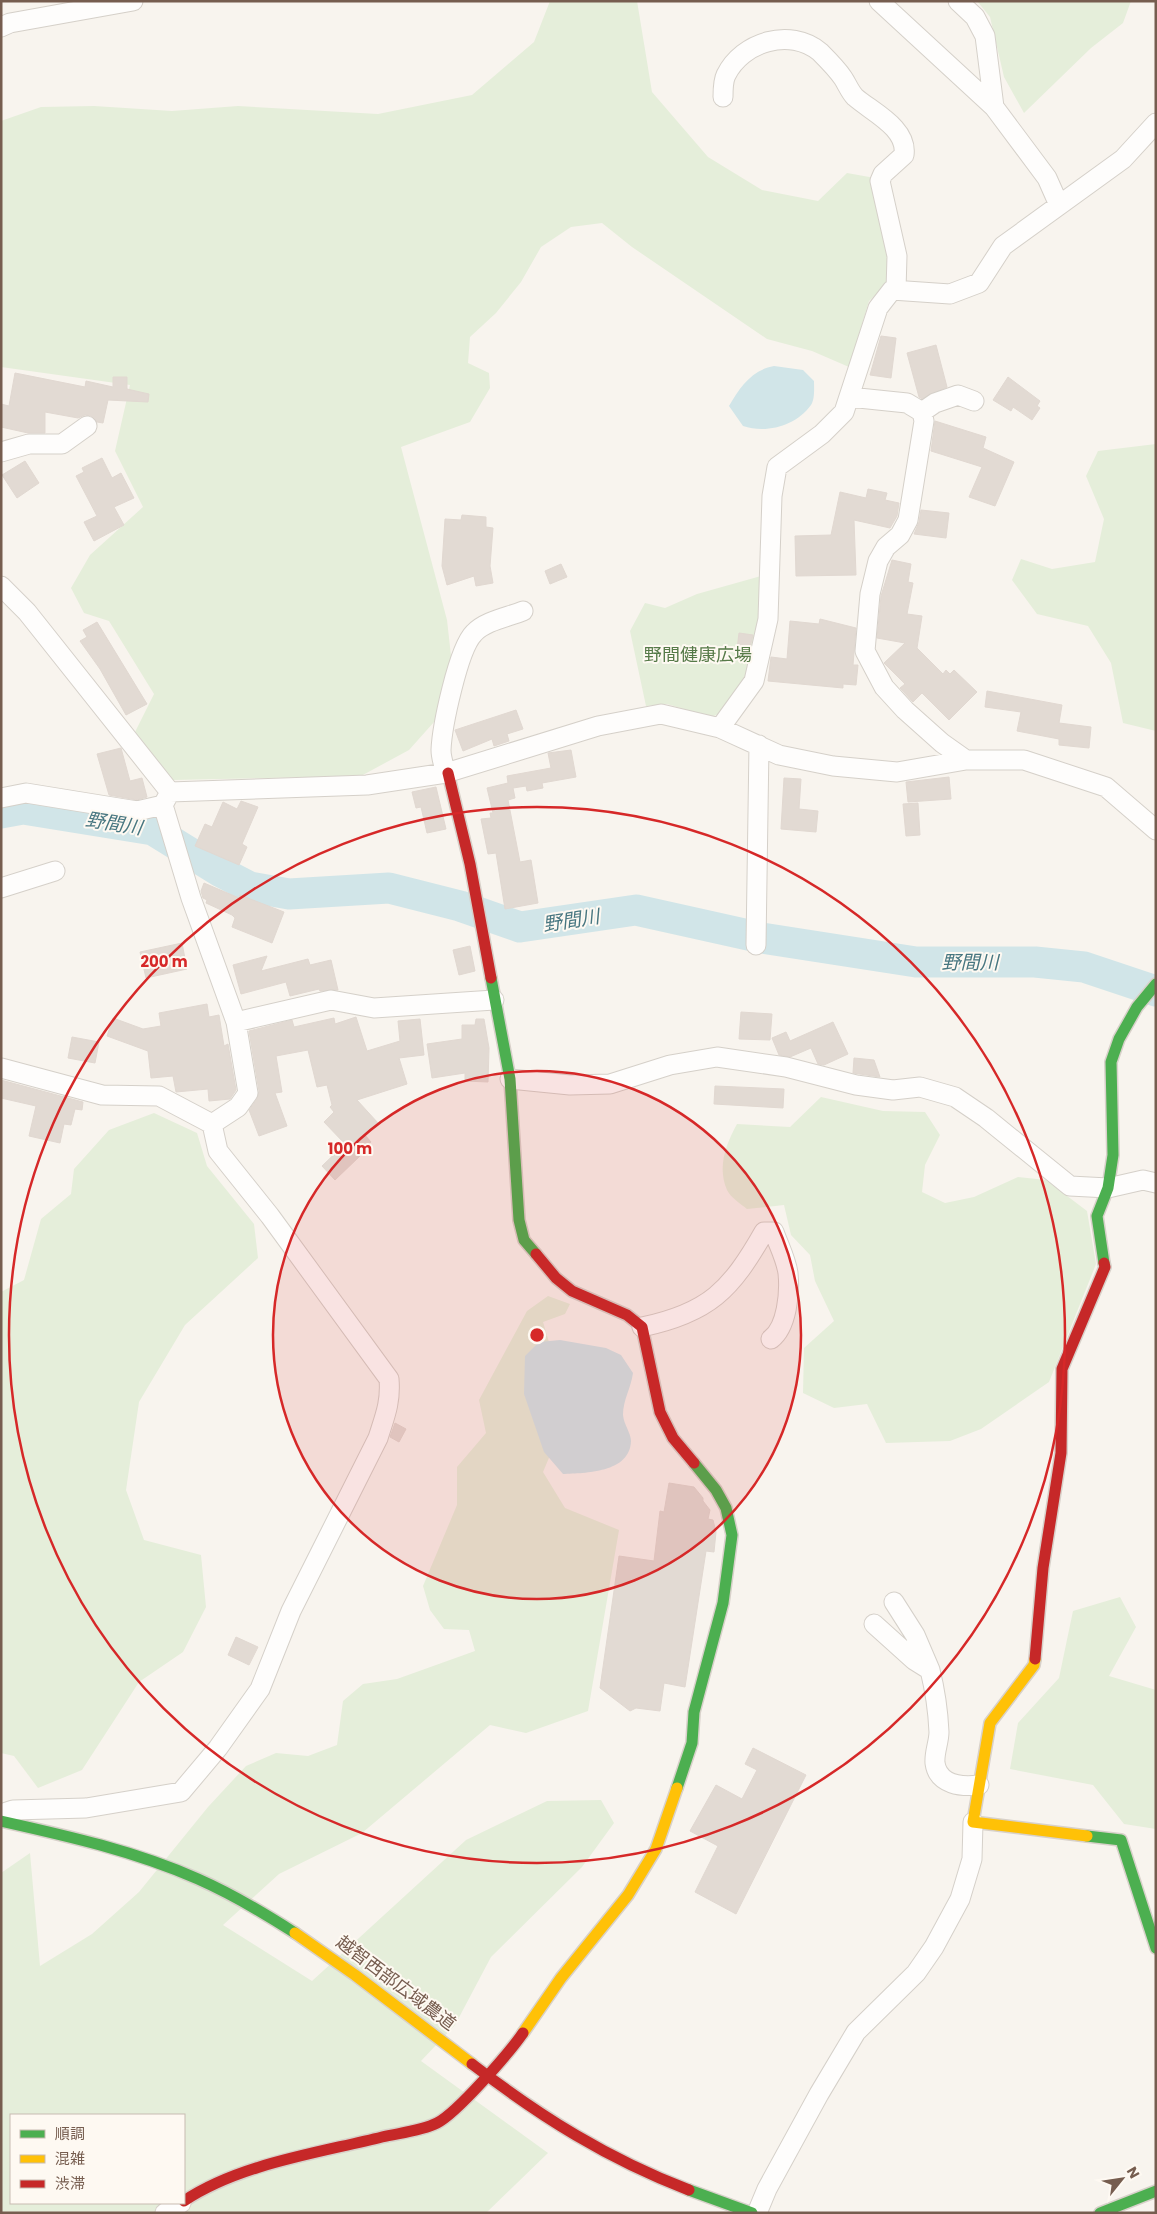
<svg xmlns="http://www.w3.org/2000/svg" width="1157" height="2214" font-family="Poppins,'Noto Sans JP',sans-serif">
<style>
.green{fill:#e5eeda;fill-rule:evenodd}
.water{fill:#d1e5e8}
.lines{fill:none;stroke-linecap:round;stroke-linejoin:round}
.river{stroke:#d1e5e8;stroke-width:31}
.building{fill:#e2dad3;stroke:#e1d8d1}
.street-casing{stroke:#d5d0c9;stroke-width:21}
.fast-casing{stroke:#d8d1ca;stroke-width:14}
.slow-casing{stroke:#d8d1ca;stroke-width:14}
.jam-casing{stroke:#d8d1ca;stroke-width:14}
.street{stroke:#fefdfc;stroke-width:19}
.fast{stroke:#4caf50;stroke-width:11}
.slow{stroke:#ffc107;stroke-width:11}
.jam{stroke:#c62828;stroke-width:11}
.ring{fill:none;stroke:#d62828;stroke-width:2.5}
.labels{text-anchor:middle;stroke-width:4;stroke-linejoin:round;paint-order:stroke}
.park-label{font-size:18px;fill:#567a48;stroke:#fef9f2}
.street-label{font-size:18px;fill:#765d4f;stroke:#fef9f2}
.water-label{font-size:19px;font-style:italic;fill:#477680;stroke:#fef9f2}
.centre{fill:#d62828;stroke:#fef9f2;stroke-width:2.5}
.ring-label{font-size:15px;text-anchor:middle;font-weight:bold;fill:#d62828;stroke:#fef9f2;stroke-width:4;stroke-linejoin:round;paint-order:stroke}
</style>
<rect width="100%" height="100%" fill="#f8f4ee"/>
<path class="green" d="M550 1H637L652 92 708 157 762 190 818 201 847 173 875 178 892 280 869 301 849 367 812 351 767 339 632 247 602 223 571 227 541 247 521 282 496 313 470 337 468 363 489 373 490 388 470 422 401 447 447 620 454 683 434 722 409 750 361 776 173 780 135 732 154 694 109 621 84 613 71 588 90 555 143 507 115 451 130 385 1 367V121L41 107 94 106 172 111 238 106 378 114 472 95 534 42Z
M977 1H1131L1123 23 1091 48 1024 113 1004 77 990 17Z
M1156 444V731L1123 723 1111 663 1088 626 1037 614 1012 580 1021 559 1052 569 1095 562 1104 519 1086 476 1098 451Z
M761 576 764 601 751 678 726 711 711 717 667 704 646 706 630 631 645 603 665 608 697 594Z
M821 1097 883 1111 925 1112 940 1135 925 1165 922 1192 945 1203 974 1197 1018 1177 1046 1180 1087 1211 1096 1264 1049 1382 981 1429 950 1441 886 1443 867 1404 834 1408 803 1393 804 1348 834 1321 815 1281 810 1255 791 1235 784 1205 747 1209C741 1204 730 1197 727 1190 717 1167 726 1144 737 1124L790 1127Z
M154 1113 197 1133 207 1166 254 1224 258 1258 185 1325 139 1402 126 1490 144 1540 201 1555 206 1607 183 1652 139 1682 82 1770 38 1788 14 1756 1 1753V1292L24 1280 41 1219 71 1194 74 1169 109 1130Z
M548 1296 570 1304 565 1314 543 1322 554 1359 559 1434 543 1472 565 1508 619 1530 588 1711 526 1733 490 1725 362 1833 279 1874 223 1925 312 1981 466 1840 547 1801 601 1800 614 1823 582 1867 491 1957 455 2025 421 2061 548 2153 486 2213H1V1873L30 1853 40 1966 92 1934 139 1892 208 1807 246 1766 276 1753 308 1756 337 1745 343 1701 363 1684 397 1679 475 1651 469 1630 444 1629 430 1610 423 1586 457 1505V1467L486 1433 479 1400 527 1311ZM11 2115H184V2203H11Z
M1120 1597 1136 1627 1109 1676 1156 1690V1829L1124 1824 1093 1785 1010 1769 1018 1723 1059 1678 1073 1611Z"/>
<path class="water" d="M774 366 803 370 814 381C814 388 815 399 811 405 796 426 766 434 743 426L729 406C740 387 752 370 774 366Z
M560 1340 606 1348 621 1355 633 1373C631 1388 623 1400 623 1415 624 1425 631 1433 631 1441 630 1473 585 1473 563 1474L544 1452 524 1394 525 1356 539 1342Z"/>
<g class="lines">
<path class="river" d="M1 813 23 809 153 830 221 872 250 887 289 894 389 888 460 906 520 927 636 910 762 938 916 962H1035L1084 967 1156 991"/>
</g>
<path class="building" d="M881 336 896 338 891 378 870 375Z
M936 345 947 387 922 399 919 397 907 353Z
M15 373 85 387 86 381 113 387V377H127V389L149 394 148 402 108 400 103 423 97 422 91 416 85 415 78 418 45 412V433H28L1 427V404L9 406Z
M1008 377 1040 401 1037 406 1040 408 1032 420 1013 407 1011 411 993 400Z
M935 421 986 437 983 448 1014 462 995 506 969 497 982 467 931 451Z
M102 458 112 478 121 473 134 498 114 507 124 525 94 541 84 522 97 516 76 476 84 472 82 468Z
M25 461 39 483 17 498 2 475Z
M868 489 887 493 885 500 899 503 897 516 890 528 854 520 856 575 796 576 795 536 831 535 840 492 866 498Z
M921 510 949 513 946 538 914 534 919 522Z
M462 515 486 517V527L493 528 490 566 493 583 476 586 474 576 447 585 442 566 445 519 461 520Z
M892 560 911 564 908 582 913 583 907 614 922 616 917 648 943 674 946 670 950 674 954 670 977 692 949 720 922 693 913 702 900 688 905 684 884 663 905 643 877 638 881 596Z
M561 564 567 577 550 584 545 571Z
M820 619 856 628 853 665H858L856 685 843 684V688L768 681 771 657 787 659 790 621 819 624Z
M97 622 147 704 126 715 100 669 80 641 87 637 83 630Z
M739 633 753 635 749 651 737 649Z
M987 691 1062 705 1059 723 1091 727 1089 748 1059 745V739L1017 731 1021 712 985 707Z
M516 710 523 729 507 734 509 741 494 746 492 739 463 751 455 730Z
M121 748 130 781 142 778 147 797 137 800 109 795 97 754Z
M571 750 576 777 542 783 543 788 527 791 526 786 513 788 515 798 508 800 520 862 531 860 538 903 505 909 496 853 488 854 481 819 491 818 490 813H493L487 788 508 783 507 776 551 768 548 753Z
M949 777 951 799 908 802 906 782Z
M784 778 801 779 799 809 818 811 816 832 781 829Z
M436 787 446 829 427 833 421 807 416 808 412 792Z
M241 801 258 807 242 844 247 847 239 865 195 846 205 824 212 827 223 802 237 809Z
M918 803 920 835 906 836 903 804Z
M204 883 239 898 240 895 284 912 272 943 232 927 235 918 232 915 206 903 207 900 203 898 201 891Z
M182 943 187 969 146 978 140 952Z
M470 946 475 971 459 975 453 950Z
M267 956 261 971 308 959 310 965 331 960 338 990 320 991 319 989 290 996 286 982 241 994 233 965Z
M207 1004 209 1017 219 1015 224 1046 228 1044 236 1090 230 1099 209 1101 208 1089 176 1092 173 1076 151 1078 148 1051 107 1036 113 1018 143 1029 161 1026 159 1013Z
M741 1012 772 1014 770 1040 739 1039Z
M356 1017 367 1051 400 1041 398 1021 420 1019 424 1055 399 1058 407 1084 357 1100 378 1123 365 1135 371 1142 360 1153 361 1155 335 1180 322 1166 345 1144 324 1122 334 1112 330 1107 332 1105 327 1085 317 1087 308 1050 276 1056 282 1092 275 1093 287 1126 259 1136 249 1110 257 1099 259 1091 249 1031 292 1020 294 1027 334 1018 335 1024Z
M476 1019H484L489 1048 488 1082 465 1081V1073L432 1078 427 1044 462 1039V1025H475Z
M833 1022 848 1054 824 1065 818 1064 811 1048 790 1057 779 1055 772 1038 786 1032 790 1041Z
M72 1037 99 1042 95 1063 68 1058Z
M854 1058 874 1060 880 1077 853 1073Z
M1 1080 83 1102 82 1110 75 1109 71 1125 64 1124 60 1143 29 1136 36 1106 1 1098Z
M715 1086 784 1089 783 1108 714 1104Z
M395 1423 406 1429 399 1442 390 1437Z
M669 1483 694 1487 703 1498V1501L710 1510 708 1519 713 1520 716 1532 714 1552 706 1551 685 1687 664 1683 660 1711 636 1708 630 1711 600 1688 619 1556 654 1561 660 1511 664 1512Z
M236 1637 258 1647 249 1665 228 1655Z
M753 1748 806 1775 736 1914 695 1892 718 1846 690 1831 716 1785 742 1799 757 1770 745 1764Z"/>
<g class="lines">
<defs>
<path id="street" d="M879 1 994 107
M958 1 975 17 985 36 994 107 1047 178 1059 205
M1 27 10 23 133 1
M723 97C723 90 723 81 726 75 742 42 790 27 820 52 827 59 837 69 843 78 847 84 850 92 855 97 872 112 908 128 904 155L883 174 880 181 897 256 896 290
M849 397 907 403 922 412 924 421 908 520 900 535 886 547 878 561 870 594 865 651 884 687 905 710 942 743 966 760
M922 412 935 403 958 395 974 401
M1 452 29 444H62L87 426
M1 586 27 612 170 792
M720 728 754 681 768 619 772 496 777 467 822 434 844 412 878 308 892 290 950 294 979 283 1003 246 1123 159 1156 123
M446 773C444 766 441 758 441 750 442 727 458 649 474 633 485 621 508 617 523 611
M170 792 367 785 446 773 598 726 661 714 720 728 779 755 833 766 897 772 966 760H1024L1106 787 1156 830
M170 792 163 805 191 898 236 1022 248 1093 238 1107 212 1124
M1 798 26 793 137 811 163 805
M1 888 55 871
M756 945 759 745
M236 1022 331 1000 374 1008 494 1000
M1 1068 102 1095 159 1096 212 1124
M510 1079 570 1085 610 1084 670 1065 717 1057 786 1067 856 1085 893 1090 920 1087 955 1097 986 1118 1070 1186 1108 1188 1143 1180 1156 1183
M642 1327C709 1313 731 1290 764 1232H774C779 1246 786 1259 788 1273 790 1293 787 1327 771 1339
M894 1602 915 1635 930 1670
M874 1624 914 1660 930 1670C935 1690 938 1710 939 1732 939 1742 934 1753 935 1763 938 1785 962 1787 979 1785
M1 1814 13 1810 86 1808 181 1792 218 1748 260 1689 291 1611 378 1438C385 1416 391 1402 389 1379L270 1216 218 1151 212 1124
M165 2213 181 2203
M757 2213 767 2189 819 2094 856 2032 916 1973 934 1947 960 1899 972 1859 973 1822"/>
<path id="fast" d="M491 978 510 1079 519 1220 524 1240 536 1254
M1104 1263 1097 1216 1108 1188 1113 1155 1111 1062 1119 1039 1137 1007 1156 984
M677 1788 692 1743 694 1712 723 1603 732 1535 726 1508 716 1490 694 1463
M1 1821C68 1836 135 1851 198 1879 232 1894 264 1913 295 1933
M1087 1836 1121 1840 1156 1948
M689 2190 752 2213
M1100 2213 1156 2191"/>
<path id="slow" d="M1035 1659 1034 1665 990 1723 973 1822 1087 1836
M295 1933 355 1975 472 2064
M523 2033 561 1978 628 1895 656 1849 677 1788"/>
<path id="jam" d="M448 773 470 864 491 978
M536 1254 556 1278 572 1291 627 1315 642 1327 660 1412 673 1438 694 1463
M1035 1659 1043 1568 1061 1453 1062 1369 1105 1267 1104 1263
M472 2064C541 2117 608 2159 689 2190
M184 2201C239 2164 318 2153 382 2137 399 2133 421 2131 437 2123 457 2113 509 2053 523 2033"/>
</defs>
<use href="#street" class="street-casing"/>
<use href="#fast" class="fast-casing"/>
<use href="#slow" class="slow-casing"/>
<use href="#jam" class="jam-casing"/>
<use href="#street" class="street"/>
<use href="#fast" class="fast"/>
<use href="#slow" class="slow"/>
<use href="#jam" class="jam"/>
</g>
<circle cx="537" cy="1335" r="264" fill="#d62828" fill-opacity=".12"/>
<g class="ring">
<circle cx="537" cy="1335" r="264"/>
<circle cx="537" cy="1335" r="528"/>
</g>
<g class="labels">
<g class="park-label">
<text x="698" y="661">野間健康広場</text>
</g>
<g class="street-label">
<text transform="translate(396 1983) rotate(37)" y="6">越智西部広域農道</text>
</g>
<g class="water-label">
<text transform="translate(114 823) rotate(9)" y="7">野間川</text>
<text transform="translate(571 920) rotate(-9)" y="7">野間川</text>
<text x="970" y="969">野間川</text>
</g>
</g>
<circle cx="537" cy="1335" r="8" class="centre"/>
<g class="ring-label">
<text x="164" y="967">200 m</text>
<text x="350" y="1154">100 m</text>
</g>
<rect width="1157" height="2214" fill="none" stroke="#765d4f" stroke-width="5"/>
<rect x="10" y="2114" width="175" height="90" fill="#fef9f2" stroke="#c8bbb1"/>
<rect x="20" y="2130" width="25" height="8" fill="#4caf50" stroke="#c8bbb1"/>
<text x="55" y="2139" font-size="15" fill="#765d4f">順調</text>
<rect x="20" y="2155" width="25" height="8" fill="#ffc107" stroke="#c8bbb1"/>
<text x="55" y="2164" font-size="15" fill="#765d4f">混雑</text>
<rect x="20" y="2180" width="25" height="8" fill="#c62828" stroke="#c8bbb1"/>
<text x="55" y="2189" font-size="15" fill="#765d4f">渋滞</text>
<g transform="translate(1122 2179) rotate(60)" stroke="#fef9f2" stroke-width="4" paint-order="stroke">
<path d="M0-4L9 19L0 12L-9 19Z" fill="#765d4f"/>
<text y="-8" font-size="14" font-weight="bold" text-anchor="middle" fill="#765d4f">N</text>
</g>
</svg>
